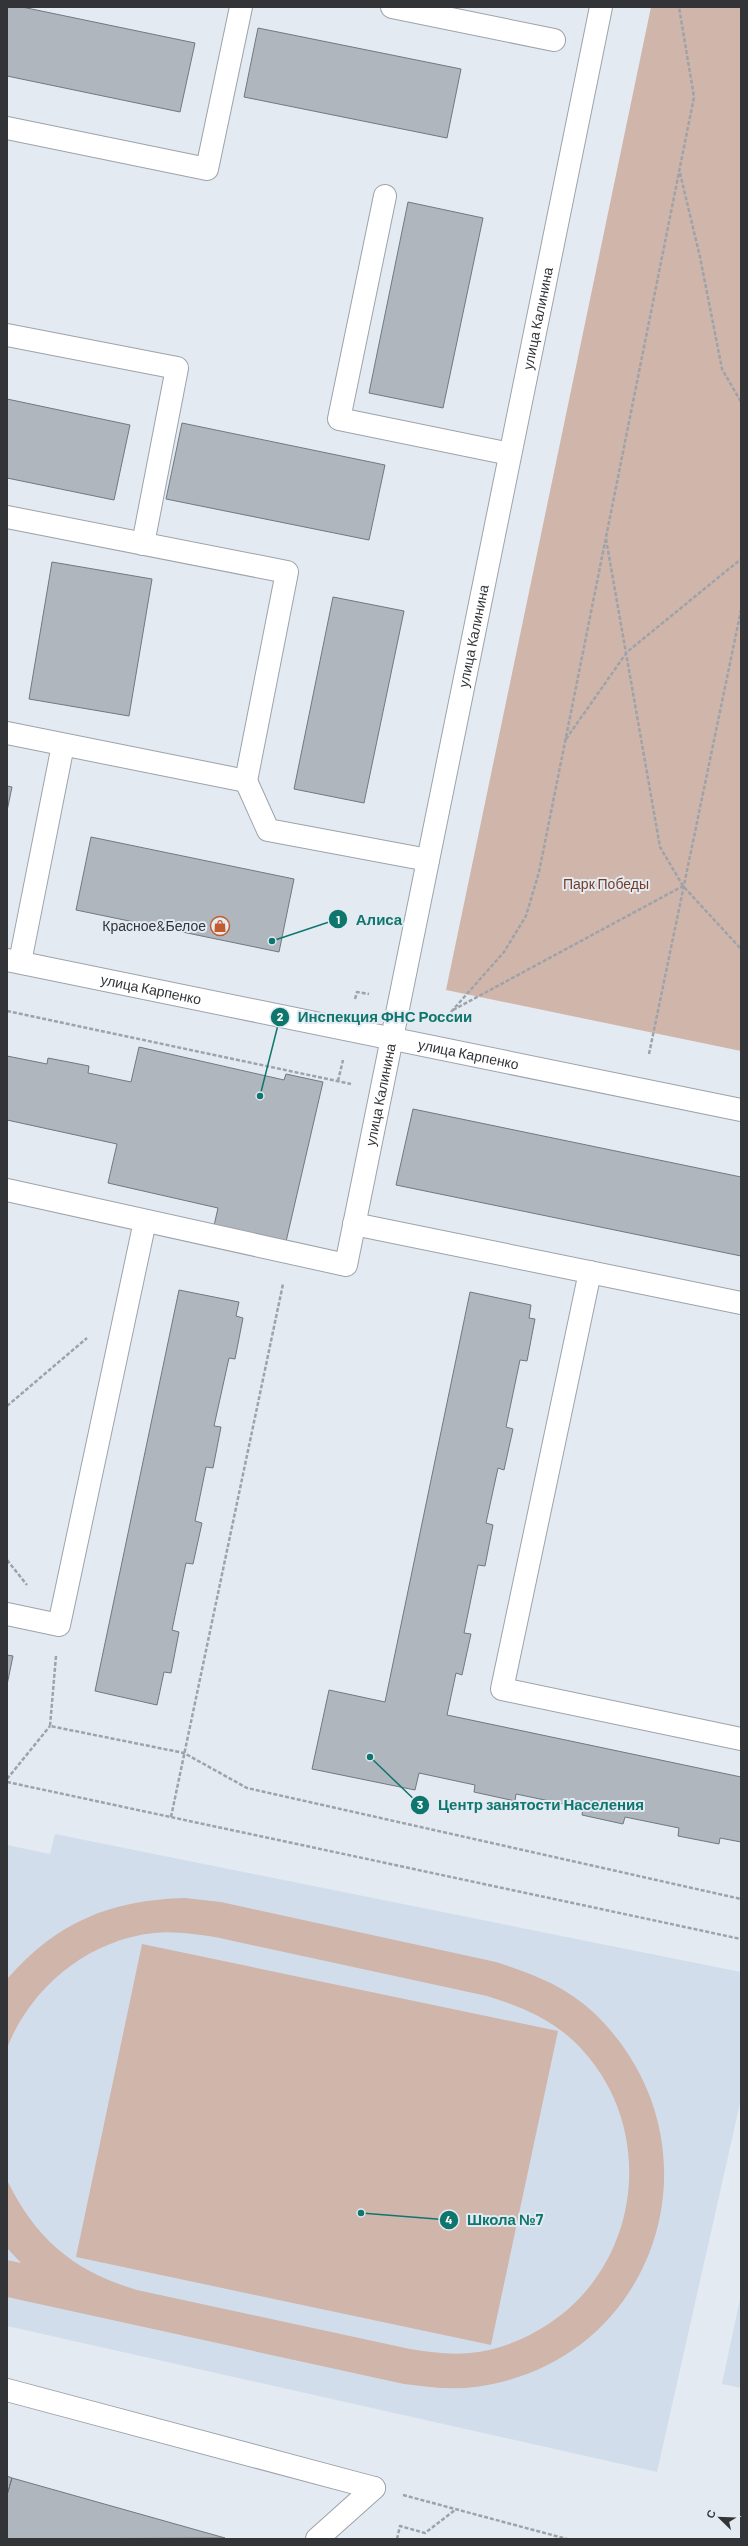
<svg xmlns="http://www.w3.org/2000/svg" width="748" height="2546" font-family="Barlow,sans-serif">
<style>
.built{fill:#d2ddec}
.green{fill:#d0b5aa}
.building{fill:#b0b6be;stroke:#727880}
.lines{fill:none;stroke-linecap:round;stroke-linejoin:round}
.minor-casing{stroke:#9da3ab;stroke-width:24}
.path{stroke:#9ea3aa;stroke-width:2.5;stroke-dasharray:4 2;stroke-linecap:butt}
.minor{stroke:#fff;stroke-width:22}
.labels{text-anchor:middle;stroke-width:4;stroke-linejoin:round;paint-order:stroke}
.street-label{font-size:14px;fill:#323438;stroke:#e3eaf2}
.park-label{font-size:14px;fill:#763e27;stroke:#e3eaf2}
.poi-label{font-size:14px;fill:#323438;stroke:#e3eaf2;text-anchor:end}
.leader{fill:none;stroke:#0f766e;stroke-width:1.5}
.callout-dot{fill:#0f766e;stroke:#e3eaf2;stroke-width:1.5}
.mark-label{font-size:12px;text-anchor:middle;font-weight:bold;fill:#fff}
.callout-label{font-size:15px;text-anchor:middle;font-weight:bold;fill:#0f766e;stroke:#e3eaf2;stroke-width:4;stroke-linejoin:round;paint-order:stroke}
</style>
<rect width="100%" height="100%" fill="#e3eaf2"/>
<path class="built" d="M55 1834 741 1972V2099L657 2472 7 2326V1845L50 1854Z
M741 2294V2388L722 2384Z"/>
<path class="green" d="M651 7H741V1051L446 990Z
M185 1898 221 1902 496 1962C531 1973 565 1986 592 2011 728 2139 662 2362 475 2387 452 2390 428 2387 404 2384L7 2297V2260L21 2263 7 2248V2180C36 2240 74 2271 137 2290L410 2349C430 2352 450 2355 470 2353 505 2350 539 2333 566 2311 649 2240 651 2108 568 2036 544 2016 517 2005 487 1996L215 1937C194 1934 174 1931 154 1933 88 1940 31 1987 7 2048V1979C57 1922 110 1900 185 1898Z
M142 1944 558 2031 491 2345 76 2257Z"/>
<path class="building" d="M7 7H22L195 43 180 112 7 76Z
M258 28 461 69 447 138 244 97Z
M408 202 483 218 443 408 369 393Z
M7 399 130 425 114 500 7 478Z
M182 423 385 465 369 540 166 499Z
M52 562 152 579 129 716 29 699Z
M333 597 404 611 364 803 294 789Z
M7 786 12 787 7 811Z
M91 837 294 879 279 952 76 910Z
M139 1047 284 1080 286 1074 323 1082 285 1246 213 1230 218 1208 108 1183 117 1144 7 1120V1056L47 1064 48 1058 89 1066 88 1073 131 1082Z
M413 1109 741 1177V1256L396 1185Z
M179 1290 239 1302 236 1316 243 1318 235 1359 229 1358 214 1426 221 1427 213 1468 206 1467 195 1521 202 1523 193 1564 186 1563 172 1630 179 1632 171 1673 164 1672 157 1705 95 1691Z
M470 1292 531 1305 529 1318 535 1319 527 1361 520 1360 506 1427 513 1429 504 1470 498 1468 486 1523 493 1525 485 1566 478 1565 464 1633 471 1634 462 1675 456 1673 447 1715 741 1777V1842L720 1838 719 1844 678 1836 679 1828 625 1817 623 1824 582 1815 583 1808 516 1794 515 1801 474 1792 475 1785 419 1773 415 1790 312 1769 329 1690 385 1702Z
M7 1655 13 1656 7 1685Z
M7 2476 12 2478 7 2495Z
M12 2478 225 2538 7 2539V2495Z"/>
<g class="lines">
<defs>
<g id="minor">
<path d="M392 7 554 40"/>
<path d="M7 128 207 169 241 7"/>
<path d="M385 196 339 419 510 454"/>
<path d="M7 335 177 368 143 544"/>
<path d="M7 517 287 572 246 781"/>
<path d="M7 733 246 781 268 830 428 860"/>
<path id="s1" d="M7 960 741 1110"/>
<path d="M20 962 63 745"/>
<path id="s2" d="M7 1190 346 1265 601 7"/>
<path d="M354 1224 741 1303"/>
<path d="M590 1272 502 1689 741 1739"/>
<path d="M7 1614 59 1625 145 1221"/>
<path d="M7 2390 374 2488"/>
<path d="M317 2539 374 2488"/>
</g>
</defs>
<use href="#minor" class="minor-casing"/>
<path class="path" d="M680 173 700 257 722 369 741 402
M606 539 660 847 683 886 741 949
M566 739 627 652 741 559
M355 999 357 992 369 994
M453 1010 683 886
M7 1011 351 1084
M451 1012 504 952 526 916 539 872 694 97 679 7
M649 1054 741 610
M338 1081 343 1060
M7 1406 87 1338
M7 1560 27 1585
M56 1656 50 1726 184 1753 247 1788 741 1899
M7 1779 50 1726
M7 1782 741 1939
M171 1817 283 1284
M403 2495 567 2539
M397 2539 400 2526 425 2533 455 2510"/>
<use href="#minor" class="minor"/>
</g>
<defs>
<symbol id="shop-ring" viewBox="-11 -11 22 22"><circle r="9.5" fill="#e3eaf2" stroke="#c25c2e" stroke-width="1.5"/><path d="M-5-2.5h2.3a2.7 3.5 0 0 1 5.4 0H5L5.5 6h-11ZM-1.5-2.5h3a1.5 2.3 0 0 0-3 0Z" fill="#c25c2e"/></symbol>
</defs>
<g fill-rule="evenodd">
<use href="#shop-ring" x="209" y="915" width="22" height="22"/>
</g>
<g class="labels">
<g class="street-label">
<text dy="5" stroke="none"><textPath href="#s2" startOffset="1313">улица Калинина</textPath></text>
<text dy="5" stroke="none"><textPath href="#s2" startOffset="989">улица Калинина</textPath></text>
<text dy="5" stroke="none"><textPath href="#s1" startOffset="147">улица Карпенко</textPath></text>
<text dy="5" stroke="none"><textPath href="#s1" startOffset="471">улица Карпенко</textPath></text>
<text dy="5" stroke="none"><textPath href="#s2" startOffset="521">улица Калинина</textPath></text>
</g>
<g class="park-label">
<text x="606" y="889">Парк Победы</text>
</g>
<g class="poi-label">
<text x="206" y="931">Красное&amp;Белое</text>
</g>
</g>
<path class="leader" d="M272 941L338 919M260 1096L280 1017M370 1757L420 1805M361 2213L449 2220"/>
<g class="callout-dot">
<circle cx="272" cy="941" r="4"/>
<circle cx="260" cy="1096" r="4"/>
<circle cx="370" cy="1757" r="4"/>
<circle cx="361" cy="2213" r="4"/>
<circle cx="338" cy="919" r="10"/>
<circle cx="280" cy="1017" r="10"/>
<circle cx="420" cy="1805" r="10"/>
<circle cx="449" cy="2220" r="10"/>
</g>
<g class="mark-label">
<text x="338" y="924">1</text>
<text x="280" y="1021">2</text>
<text x="420" y="1809">3</text>
<text x="449" y="2224">4</text>
</g>
<g class="callout-label">
<text x="379" y="925">Алиса</text>
<text x="385" y="1022">Инспекция ФНС России</text>
<text x="541" y="1810">Центр занятости Населения</text>
<text x="505" y="2225">Школа №7</text>
</g>
<rect width="748" height="2546" fill="none" stroke="#323438" stroke-width="16"/>
<g transform="translate(720 2518) rotate(293)" stroke="#e3eaf2" stroke-width="3" paint-order="stroke">
<path d="M0-3L7 15L0 10L-7 15Z" fill="#323438"/>
<text y="-6" font-size="11" font-weight="bold" text-anchor="middle" fill="#323438">С</text>
</g>
</svg>
